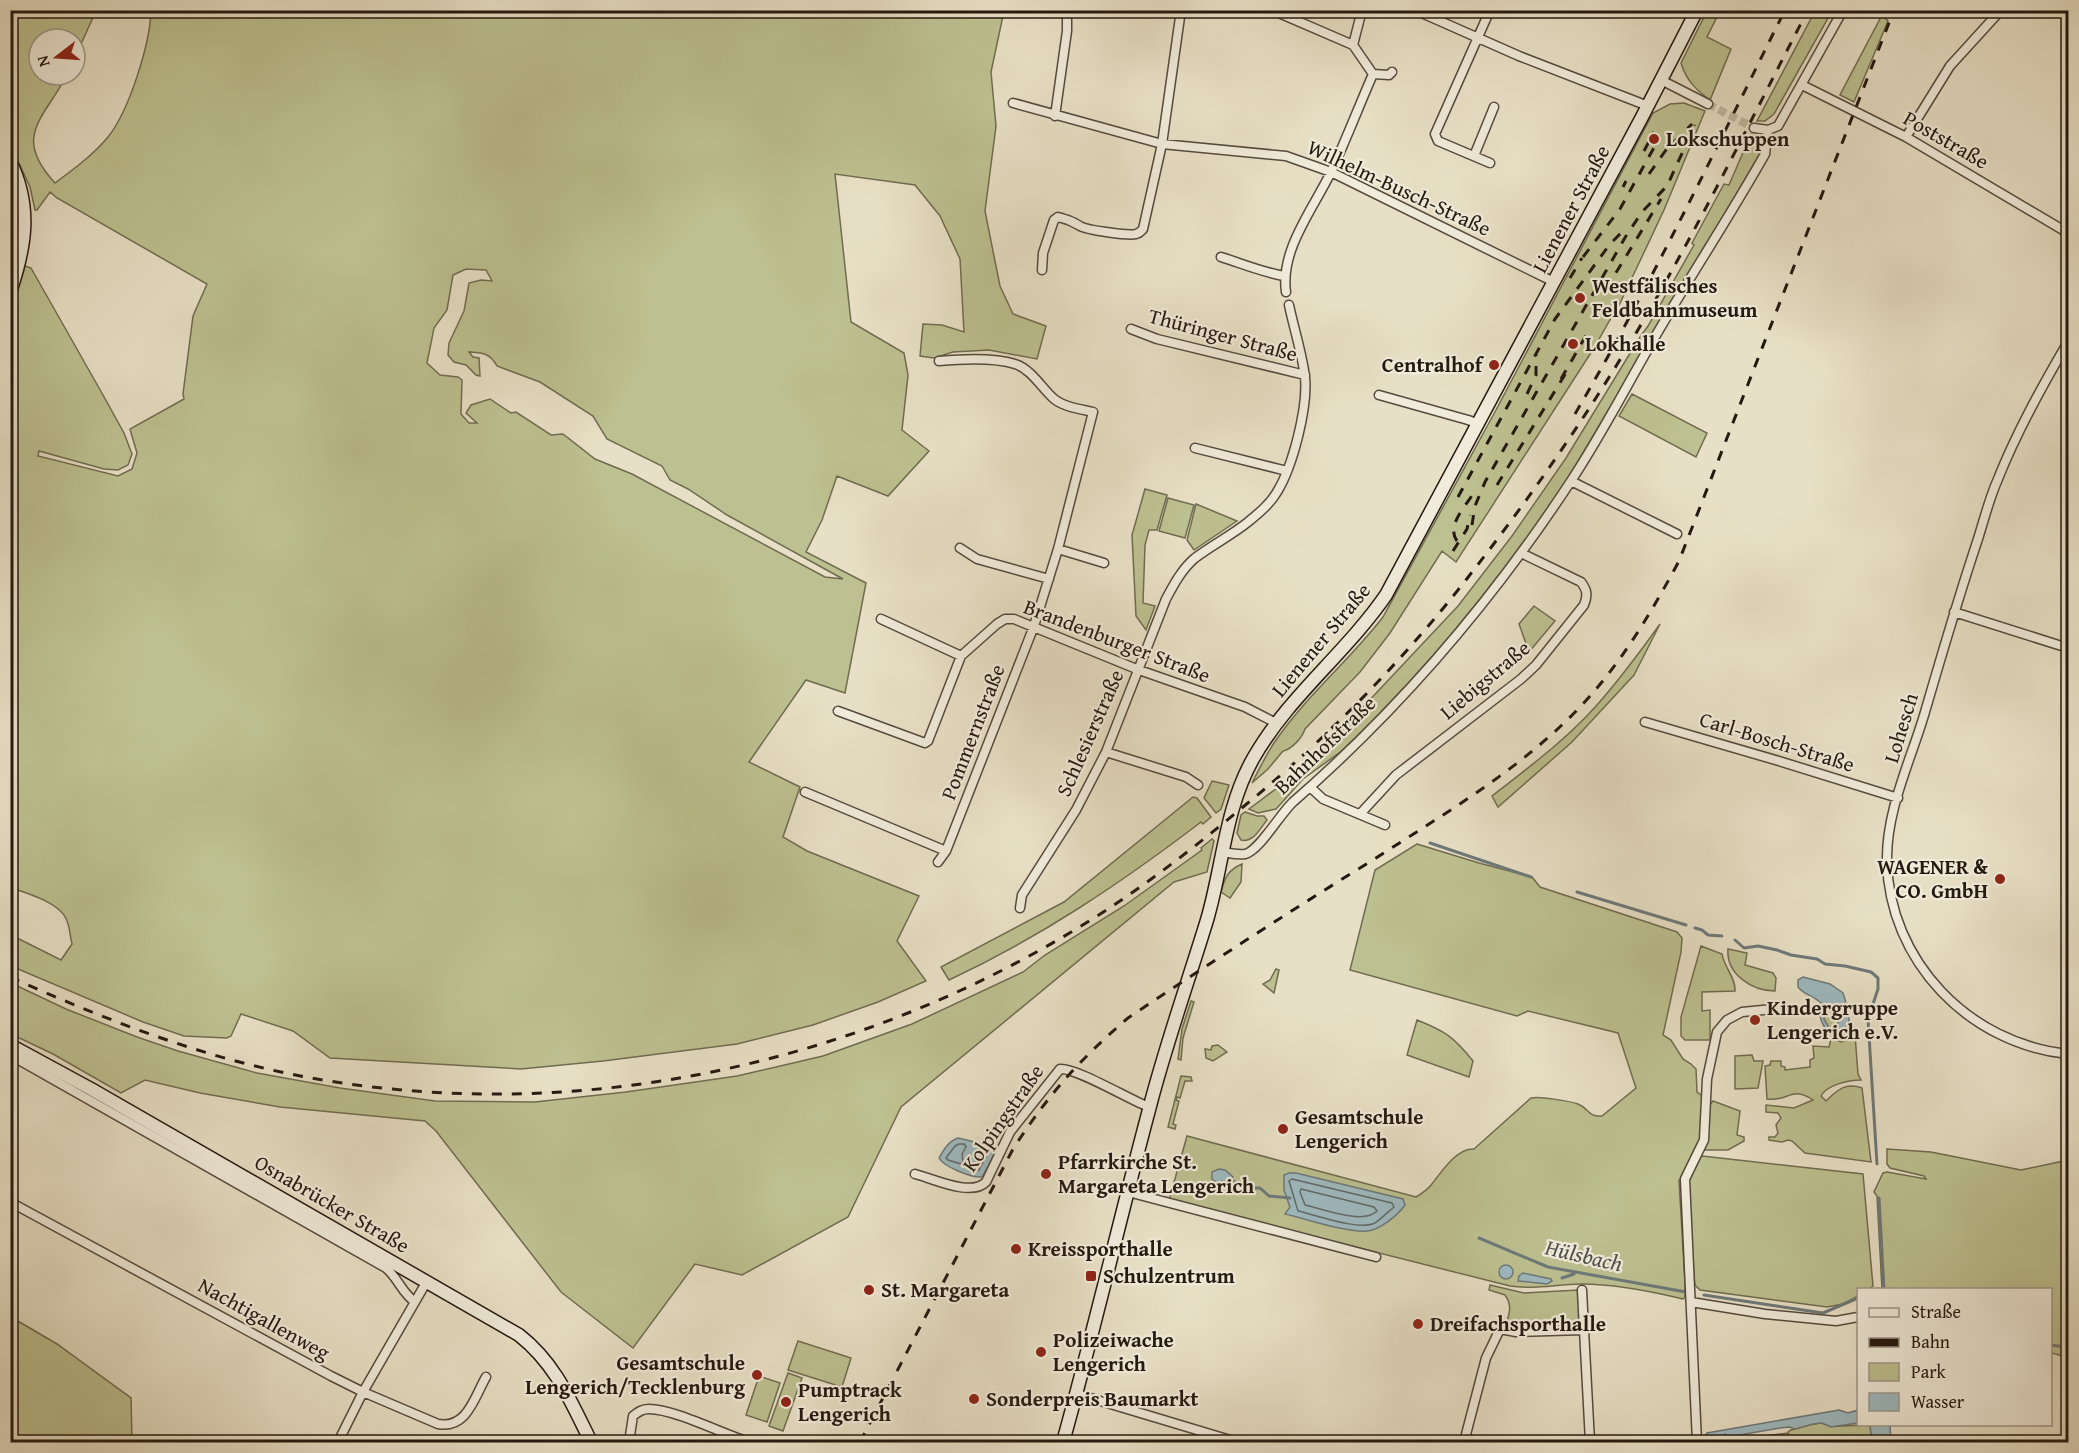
<svg xmlns="http://www.w3.org/2000/svg" width="2079" height="1453" font-family="'Gentium Book Plus',serif">
<style>
.green{fill:#bdc090;stroke:#706c50;stroke-width:1.5;fill-rule:evenodd}
.water{fill:#9ebac1;stroke:#6d797a;stroke-width:1.5;fill-rule:evenodd}
.lines{fill:none;stroke-linecap:round;stroke-linejoin:round}
.shore{stroke:#616968;stroke-width:1.5}
.stream{stroke:#6d797a;stroke-width:3}
.street-tunnel{stroke:#c1b8a2;stroke-width:8;stroke-dasharray:8 4;stroke-linecap:butt}
.street-casing{stroke:#554a3e;stroke-width:11}
.secondary-casing{stroke:#241810;stroke-width:15}
.street{stroke:#f0ebda;stroke-width:8}
.secondary{stroke:#f0ebda;stroke-width:12}
.rail{stroke:#241810;stroke-width:3;stroke-dasharray:10 10;stroke-linecap:butt}
.poi-dot{fill:#8f2418;stroke:#f0ebda;stroke-width:2}
.labels{text-anchor:middle;stroke-width:4.5;stroke-linejoin:round;paint-order:stroke}
.poi-label{font-size:21px;font-weight:bold;fill:#241810;stroke:#f0ebda;text-anchor:start}
.street-label{font-size:21px;fill:#241810;stroke:#f0ebda}
.water-label{font-size:22px;font-style:italic;fill:#4f514e;stroke:#f0ebda}
</style>
<rect width="100%" height="100%" fill="#e8e0c6"/>
<filter id="stains"><feTurbulence type="fractalNoise" baseFrequency=".00333" numOctaves="4"/><feColorMatrix values="0 0 0 0 .2 0 0 0 0 .09 0 0 0 0 .02 0 0 0 .5 -.17"/></filter>
<radialGradient id="worn" r=".72"><stop offset=".6" stop-color="#630" stop-opacity="0"/><stop offset="1" stop-color="#630" stop-opacity=".3"/></radialGradient>
<path class="green" d="M11 10 96 11 75 57V39H39V75H67C43 120 12 136 55 183 74 169 93 155 108 137 129 111 150 44 151 11H1004L991 72 996 126 985 211 1000 286 1013 314 1046 326 1037 359 989 350 953 352 934 358 920 356 923 324 942 325 964 332 960 259 940 216 915 185 835 174 851 322 904 353 908 375 902 430 929 451 888 496 837 476 822 520 806 552 866 583 845 693 806 680 749 762 800 787 783 837 807 851 919 896 897 941 926 981 878 1002 813 1025 737 1044 603 1061 521 1069 330 1058 293 1031 241 1014 231 1036 227 1038 184 1036 143 1022 11 966V935L61 960 72 944C70 937 70 928 67 921 61 903 27 893 11 888V313L25 266 31 268 103 395 124 433 132 454 128 465 118 470 104 469 39 451 38 456 118 476 132 469 137 453 130 429 184 399 183 394 193 316 207 284 57 198 50 192 37 210H35L30 187 11 146ZM466 269 486 270 492 281 481 280 469 283 464 311 449 343 448 355 454 362 466 365 476 375 480 376 479 358 473 357 469 352C483 353 490 353 497 366L540 382 593 416 607 439 662 466 670 480 688 489 727 515 843 579 825 577 632 474 595 459 563 434 551 435 516 412 511 413 490 399 471 405 466 413 477 423H469L461 414 462 380 458 377 440 375 427 363 434 328 447 310 453 275Z
M1707 11H1720L1707 37 1731 49 1710 100C1696 90 1686 80 1681 63Z
M1815 11H1832L1774 114 1765 121H1757Z
M1882 15 1888 21 1854 102 1840 95Z
M1684 103 1705 111 1664 210 1613 318H1611L1594 348 1456 562 1442 551 1390 633 1360 672 1305 729C1302 738 1292 749 1283 751L1268 769 1252 783C1259 769 1266 755 1274 743 1305 697 1349 661 1383 617L1496 410 1653 113 1670 104Z
M1751 134 1760 139 1761 145 1760 154 1567 480 1518 551 1476 606 1425 667 1350 745 1303 779 1276 809 1258 813 1249 809 1277 788 1348 723 1458 606 1512 536 1566 458 1640 337 1648 326 1694 245 1692 243 1724 184 1729 185Z
M11 187 16 224 11 251Z
M1632 394 1707 433 1696 457 1619 416Z
M1145 489 1167 495 1157 530H1149L1145 545 1143 603 1155 606 1146 630 1136 616 1132 535Z
M1168 498 1194 505 1185 538 1159 531Z
M1196 504 1237 521 1194 550 1187 540Z
M1534 606 1555 621 1529 652 1519 624Z
M1660 624 1634 675 1572 742 1498 807 1492 796C1528 768 1567 739 1597 705 1620 679 1640 652 1660 624Z
M1212 781 1229 785 1221 809 1216 813 1204 798Z
M1193 797 1197 798 1211 817 1203 824 1201 822C1121 883 1041 937 949 980L941 967 1064 902Z
M1245 812 1257 816H1264L1267 820C1260 828 1254 843 1241 840L1237 833 1241 815Z
M1212 839 1214 841 1207 872 1174 882 901 1107 848 1217 742 1275 695 1264 633 1348 561 1292 436 1131 425 1121 280 1107 200 1093 145 1080 121 1093 53 1054 11 1034V983L66 1009 137 1037 178 1051 257 1073 340 1088 435 1101 535 1102 626 1092 737 1076 823 1056 912 1024 1023 972 1045 955 1124 906 1202 850 1201 848Z
M1417 844 1479 863 1532 877 1540 887 1677 932 1682 938 1681 952 1663 1035 1671 1040 1683 1059 1691 1064 1696 1069 1697 1092 1704 1097 1700 1140 1679 1181 1685 1283V1297L1683 1299C1650 1291 1616 1284 1581 1284 1557 1284 1535 1290 1510 1286L1169 1200 1187 1136 1416 1197C1421 1194 1427 1190 1431 1185 1441 1173 1456 1148 1474 1149L1531 1098C1539 1096 1569 1101 1578 1104 1589 1108 1587 1117 1602 1116L1636 1088 1618 1033 1528 1011 1517 1016 1350 970 1375 870Z
M1242 864 1241 882 1230 898 1221 892C1225 877 1228 870 1242 864Z
M1701 946 1722 954C1724 967 1736 978 1735 991L1702 992V1011L1710 1010V1040H1685L1681 1036V1017Z
M1728 949 1747 953 1745 965 1773 973 1776 978 1775 991C1752 991 1726 974 1728 949Z
M1276 969 1279 970 1274 993 1263 984 1270 980Z
M1191 1001 1194 1002 1183 1038 1181 1060 1178 1059 1182 1029Z
M1825 1005H1828L1834 1009 1838 1023 1835 1029 1829 1028 1824 1019 1823 1007Z
M1417 1020C1445 1031 1454 1037 1473 1061L1469 1077 1407 1055Z
M1855 1035 1858 1074 1861 1080C1848 1080 1827 1085 1821 1096L1826 1101C1837 1090 1846 1082 1862 1088L1871 1162 1805 1153 1792 1141 1788 1140 1782 1142 1769 1140V1137H1775L1778 1133 1776 1125 1781 1118 1778 1113 1766 1112V1105L1794 1108 1813 1100C1791 1085 1789 1102 1767 1099L1765 1066 1770 1065 1771 1061H1781V1066L1785 1067V1070L1810 1067V1060L1814 1058 1813 1046 1829 1047 1831 1039 1842 1042Z
M1218 1045 1227 1052 1213 1061 1206 1058 1205 1049 1211 1050 1212 1046Z
M1752 1055 1754 1061H1763L1758 1088 1735 1089V1056Z
M1181 1076 1191 1077 1192 1081H1185L1180 1098 1177 1097 1176 1100 1179 1101 1173 1124 1176 1125 1175 1129 1168 1127Z
M1713 1101 1740 1111 1737 1135 1744 1137V1141L1728 1150H1702L1709 1106Z
M1887 1149 1931 1152 2021 1170 2068 1160V1337L2066 1351 2063 1356 2051 1353 2050 1290 1882 1289 1877 1196 1874 1192 1883 1173 1887 1172 1926 1179 1924 1176 1890 1168 1887 1164Z
M1702 1156 1863 1174 1873 1286 1869 1289 1858 1290V1296L1843 1304 1827 1307 1700 1290 1695 1285 1694 1276 1688 1180 1691 1170Z
M1490 1285 1524 1293 1578 1290 1580 1324 1576 1327 1516 1330 1505 1327C1509 1315 1513 1306 1505 1295L1489 1290Z
M11 1317 57 1344 131 1398 132 1442H11Z
M798 1341 851 1358 842 1387 788 1370Z
M788 1373 802 1378 783 1431 769 1426Z
M759 1376 780 1383 767 1422 746 1415Z
M1822 1423C1833 1429 1856 1424 1870 1425L1872 1442H1727L1728 1440 1788 1433 1790 1441 1788 1432 1791 1430 1813 1424Z"/>
<path class="water" d="M1803 977 1830 984 1843 993C1847 1005 1852 1023 1847 1035H1831C1822 1026 1817 1016 1821 1003 1814 996 1804 995 1798 987V980ZM1825 1005 1831 1006 1838 1023 1835 1029 1829 1028 1824 1019 1823 1008Z
M958 1138 996 1147V1152L982 1177C972 1178 944 1167 939 1158 944 1149 949 1141 958 1138Z
M1219 1169 1225 1170 1233 1177 1230 1182 1223 1181 1216 1182 1212 1179V1172Z
M1289 1173H1296L1403 1199 1405 1205C1398 1215 1380 1230 1367 1231 1347 1233 1307 1219 1285 1214L1290 1207 1284 1190V1175Z
M1499 1272a7 7 0 1 1 14 0a7 7 0 1 1-14 0Z
M1523 1273 1551 1279 1552 1281 1547 1284 1518 1281 1519 1276Z
M1839 1410 1848 1413 1858 1410V1423L1831 1427 1822 1423 1813 1424 1795 1429 1789 1427 1780 1428 1728 1437 1725 1434 1722 1442H1705V1436L1707 1433Z
M1870 1425H1890L1891 1442H1872Z"/>
<g class="lines">
<path class="shore" d="M959 1144H964L966 1147 962 1154 963 1162 961 1164 948 1160 946 1158 955 1146Z
M979 1148 986 1150 988 1153 979 1170 976 1171 971 1166 977 1160V1151Z
M1292 1179 1392 1203 1394 1207C1388 1212 1381 1219 1375 1223 1359 1231 1316 1215 1298 1211L1289 1181Z
M1301 1189 1374 1207 1377 1211C1363 1225 1323 1209 1305 1205L1300 1192Z"/>
<path class="stream" d="M1430 843 1531 877
M1577 892 1686 925
M1695 928 1702 930 1708 935 1722 936
M1735 940 1744 948 1758 946 1777 950 1791 955 1817 959 1825 964 1845 966 1871 972 1878 978V989L1868 1019 1877 1164
M1232 1180 1243 1188H1260L1269 1196 1290 1198
M1879 1198 1884 1290
M1479 1238 1548 1267 1686 1292
M1562 1278 1574 1274
M1879 1289V1290
M1704 1295 1823 1313 1858 1298
M2050 1345 2066 1347"/>
<path class="street-tunnel" d="M1708 104 1754 128"/>
<defs>
<path id="street" d="M1272 10 1353 45
M1415 10 1519 56 1648 106
M1373 74 1389 75 1392 72
M1661 80 1708 104
M1802 85 1906 137 2068 233
M1013 103 1162 144 1286 156 1331 172 1554 282
M1055 116 1067 31V10
M1754 128 1768 130 1778 126 1843 10
M1906 137 1950 66 2001 10
M1474 156 1494 107
M1490 163 1438 141 1435 134 1490 10
M1221 257C1243 264 1262 272 1284 276
M1042 270 1043 253 1054 220 1058 217C1069 220 1071 221 1080 226 1086 230 1129 236 1136 234 1140 233 1140 232 1143 229L1162 144 1181 10
M1286 292C1280 250 1313 209 1331 172 1346 140 1359 106 1373 74L1353 45 1362 10
M1131 329 1157 339 1305 375
M2068 342C2042 386 2017 431 1998 479 1988 501 1983 525 1975 548 1957 602 1941 657 1925 712 1911 760 1886 810 1887 861 1889 961 1969 1044 2068 1054
M1379 395 1468 420 1479 424
M1195 448 1287 471
M1571 481 1677 534
M960 548 977 559 1049 579
M1058 549 1104 563
M1954 612 2068 648
M881 619 961 656
M838 711 925 743 928 741 961 656 997 624 1005 619H1014L1139 670 1245 707 1276 723
M1645 722 1779 761 1898 798
M1106 752 1186 777 1198 785
M1310 787 1323 799 1385 825
M805 792 946 851
M1361 813 1396 775 1521 679 1536 665 1584 605C1588 595 1587 590 1581 582L1521 553
M1222 852C1229 853 1237 855 1245 854 1259 851 1280 814 1293 802 1401 708 1493 600 1571 481 1602 434 1627 385 1655 337 1691 275 1730 216 1765 154L1768 130
M938 862 946 851 1034 626 1058 549 1093 412C1080 409 1063 407 1053 398 1041 387 1031 369 1015 364 993 357 962 359 939 361
M1020 908 1022 895 1076 810 1106 752 1166 599C1174 584 1182 569 1195 558 1212 545 1232 535 1248 522 1259 513 1270 504 1277 492 1293 466 1308 407 1305 377 1302 353 1294 329 1289 305
M10 1055 386 1268C398 1278 402 1293 415 1302
M915 1174C934 1179 971 1197 986 1182L1010 1132 1060 1069C1075 1067 1130 1100 1149 1107
M1128 1192 1376 1257
M10 1202 331 1376 363 1392 438 1424C467 1429 474 1398 486 1377
M1582 1290 1584 1330
M1691 1302 1765 1314 1836 1321 1858 1317
M1077 1394 1237 1442
M338 1442 363 1392 427 1281
M629 1442 633 1416C638 1412 642 1409 649 1409 674 1409 723 1434 749 1442
M1464 1442 1486 1358 1500 1329 1516 1332 1584 1330 1590 1442
M1697 1442 1685 1179 1704 1140 1707 1079 1717 1032 1727 1020 1742 1012 1784 1008"/>
<path id="secondary" d="M10 161C32 206 26 246 10 292
M10 1045 91 1089 519 1335C556 1364 571 1402 591 1442
M1063 1442C1094 1331 1120 1218 1150 1106 1166 1044 1188 982 1207 920 1223 866 1225 807 1254 757 1289 696 1346 653 1386 595L1642 117 1697 10"/>
</defs>
<use href="#street" class="street-casing"/>
<use href="#secondary" class="secondary-casing"/>
<use href="#street" class="street"/>
<use href="#secondary" class="secondary"/>
<path class="rail" d="M1644 151 1654 132
M1649 174 1666 150 1692 124
M1623 187 1626 181
M1583 257 1620 209 1656 144
M1570 278 1582 258
M1603 288 1614 276 1661 199
M1561 379 1588 332
M1527 394 1536 375V354
M1575 414C1652 283 1717 146 1785 10
M1497 485 1566 373
M1458 497 1555 319 1610 244 1623 231
M1472 525 1475 506 1485 482 1626 236 1642 212 1667 186 1695 125
M1457 541C1446 526 1465 507 1473 494
M1453 551 1467 529 1470 515
M10 977C106 1020 203 1058 306 1077 578 1127 861 1065 1094 918 1146 885 1195 847 1243 807 1326 739 1403 661 1469 576 1538 488 1602 394 1657 297 1710 204 1758 106 1808 10
M860 1442 1013 1149C1048 1095 1079 1060 1128 1018 1210 963 1292 910 1376 858 1447 812 1521 769 1580 707 1621 664 1651 613 1679 561L1894 10"/>
</g>
<g class="poi-dot">
<circle cx="1654" cy="139" r="6"/>
<circle cx="1580" cy="298" r="6"/>
<circle cx="1573" cy="344" r="6"/>
<circle cx="1494" cy="365" r="6"/>
<circle cx="2000" cy="879" r="6"/>
<circle cx="1755" cy="1020" r="6"/>
<circle cx="1283" cy="1129" r="6"/>
<circle cx="1046" cy="1174" r="6"/>
<circle cx="1016" cy="1249" r="6"/>
<rect x="1085" y="1270" width="12" height="12" rx="3"/>
<circle cx="869" cy="1290" r="6"/>
<circle cx="1418" cy="1324" r="6"/>
<circle cx="1041" cy="1352" r="6"/>
<circle cx="757" cy="1375" r="6"/>
<circle cx="974" cy="1399" r="6"/>
<circle cx="786" cy="1402" r="6"/>
</g>
<g class="labels">
<g class="poi-label">
<text x="1666" y="146">Lokschuppen</text>
<text x="1592" y="293">Westfälisches<tspan x="1592" dy="24">Feldbahnmuseum</tspan></text>
<text x="1585" y="351">Lokhalle</text>
<text x="1482" y="372" text-anchor="end">Centralhof</text>
<text x="1988" y="874" text-anchor="end">WAGENER &amp;<tspan x="1988" dy="24">CO. GmbH</tspan></text>
<text x="1767" y="1015">Kindergruppe<tspan x="1767" dy="24">Lengerich e.V.</tspan></text>
<text x="1295" y="1124">Gesamtschule<tspan x="1295" dy="24">Lengerich</tspan></text>
<text x="1058" y="1169">Pfarrkirche St.<tspan x="1058" dy="24">Margareta Lengerich</tspan></text>
<text x="1028" y="1256">Kreissporthalle</text>
<text x="1103" y="1283">Schulzentrum</text>
<text x="881" y="1297">St. Margareta</text>
<text x="1430" y="1331">Dreifachsporthalle</text>
<text x="1053" y="1347">Polizeiwache<tspan x="1053" dy="24">Lengerich</tspan></text>
<text x="745" y="1370" text-anchor="end">Gesamtschule<tspan x="745" dy="24">Lengerich/Tecklenburg</tspan></text>
<text x="798" y="1397">Pumptrack<tspan x="798" dy="24">Lengerich</tspan></text>
<text x="986" y="1406">Sonderpreis Baumarkt</text>
</g>
<g class="street-label">
<text transform="translate(1946 140) rotate(30)" y="7">Poststraße</text>
<text transform="translate(1399 188) rotate(25)" y="7">Wilhelm-Busch-Straße</text>
<text transform="translate(1571 209) rotate(-62)" y="7">Lienener Straße</text>
<text transform="translate(1223 335) rotate(15)" y="7">Thüringer Straße</text>
<text transform="translate(1321 640) rotate(-50)" y="7">Lienener Straße</text>
<text transform="translate(1117 641) rotate(21)" y="7">Brandenburger Straße</text>
<text transform="translate(1485 680) rotate(-40)" y="7">Liebigstraße</text>
<text transform="translate(1901 728) rotate(-73)" y="7">Lohesch</text>
<text transform="translate(973 732) rotate(-69)" y="7">Pommernstraße</text>
<text transform="translate(1090 733) rotate(-66)" y="7">Schlesierstraße</text>
<text transform="translate(1777 742) rotate(17)" y="7">Carl-Bosch-Straße</text>
<text transform="translate(1325 745) rotate(-44)" y="7">Bahnhofstraße</text>
<text transform="translate(1003 1118) rotate(-55)" y="7">Kolpingstraße</text>
<text transform="translate(332 1204) rotate(30)" y="7">Osnabrücker Straße</text>
<text transform="translate(264 1319) rotate(29)" y="7">Nachtigallenweg</text>
</g>
<g class="water-label">
<text transform="translate(1584 1255) rotate(13)" y="8">Hülsbach</text>
</g>
</g>
<rect width="2079" height="1453" fill="none" stroke="#e8e0c6" stroke-width="36"/>
<rect x="12" y="12" width="2055" height="1429" fill="none" stroke="#241810" stroke-width="3"/>
<rect x="18" y="18" width="2043" height="1417" fill="none" stroke="#241810" stroke-width="1.5"/>
<rect x="1857" y="1288" width="195" height="138" fill="#f0ebda" stroke="#9e9789" stroke-width="1.5"/>
<rect x="1869" y="1308" width="30" height="9" fill="#f0ebda" stroke="#9e9789" stroke-width="1.5"/>
<text x="1911" y="1318" font-size="18" fill="#241810">Straße</text>
<rect x="1869" y="1338" width="30" height="9" fill="#241810" stroke="#9e9789" stroke-width="1.5"/>
<text x="1911" y="1348" font-size="18" fill="#241810">Bahn</text>
<rect x="1869" y="1363" width="30" height="18" fill="#bdc090" stroke="#9e9789" stroke-width="1.5"/>
<text x="1911" y="1378" font-size="18" fill="#241810">Park</text>
<rect x="1869" y="1393" width="30" height="18" fill="#9ebac1" stroke="#9e9789" stroke-width="1.5"/>
<text x="1911" y="1408" font-size="18" fill="#241810">Wasser</text>
<g transform="translate(57 57) rotate(253)"><circle r="28" fill="#f0ebda" stroke="#9e9789" stroke-width="1.5"/>
<path d="M0-4.5L10 22L0 15L-10 22Z" fill="#8f2418"/>
<text y="-9" font-size="16" font-weight="bold" text-anchor="middle" fill="#241810">N</text>
</g>
<rect width="100%" height="100%" filter="url(#stains)"/>
<rect width="100%" height="100%" fill="url(#worn)"/>
</svg>
